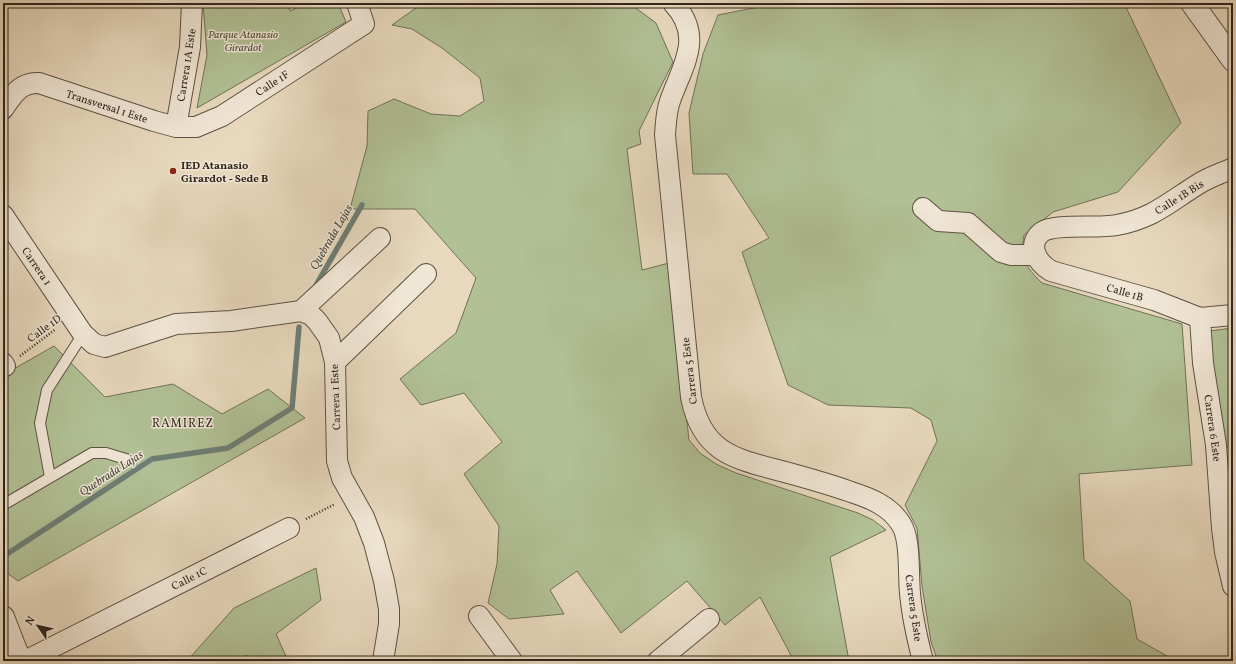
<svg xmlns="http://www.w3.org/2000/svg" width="1236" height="664" font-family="Vollkorn,serif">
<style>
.green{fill:#b1c095;stroke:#707258}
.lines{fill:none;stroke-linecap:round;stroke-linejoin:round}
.stream{stroke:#6e7e74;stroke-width:5.5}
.service-casing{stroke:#5d5244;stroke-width:12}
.minor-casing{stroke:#5d5244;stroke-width:22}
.tertiary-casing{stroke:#5d5244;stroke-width:24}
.path{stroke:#2f251c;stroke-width:2.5;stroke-dasharray:1 2;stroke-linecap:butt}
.service{stroke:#f0e6d5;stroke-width:10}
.minor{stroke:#f0e6d5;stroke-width:20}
.tertiary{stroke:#f0e6d5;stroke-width:22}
.poi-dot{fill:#8f2418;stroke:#f0e6d5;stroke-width:1.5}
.labels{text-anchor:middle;stroke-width:3;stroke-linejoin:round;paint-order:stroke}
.park-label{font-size:11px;font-style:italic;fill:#504c3a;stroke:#f0e6d5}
.street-label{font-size:11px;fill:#2f251c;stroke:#f0e6d5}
.poi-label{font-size:11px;font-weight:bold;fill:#2f251c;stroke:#f0e6d5;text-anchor:start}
.water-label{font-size:12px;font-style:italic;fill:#494a40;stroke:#f0e6d5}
.neighbourhood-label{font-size:12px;letter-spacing:1px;fill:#2f251c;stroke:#f0e6d5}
</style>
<rect width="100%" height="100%" fill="#e8d9be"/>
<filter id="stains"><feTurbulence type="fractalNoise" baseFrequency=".005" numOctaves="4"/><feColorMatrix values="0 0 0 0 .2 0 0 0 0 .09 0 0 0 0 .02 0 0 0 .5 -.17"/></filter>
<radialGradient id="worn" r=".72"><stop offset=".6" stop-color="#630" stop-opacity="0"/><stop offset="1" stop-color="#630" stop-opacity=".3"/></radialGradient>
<path class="green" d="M203 3H288L290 11 308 3H338L346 22 197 108 207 55Z
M423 3H629L656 23 673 62 639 131 641 144 627 149 642 270 669 263 689 440 700 453 716 464 736 473 858 513 873 520 886 530 830 557 849 661H794L760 597 725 625 687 581 621 633 577 571 550 590 564 614 509 619 488 603 497 564 499 526 464 474 502 442 464 393 421 405 400 379 456 333 476 278 415 209H350L367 146 368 111 394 99 431 114 460 116 484 101 480 78 442 48 412 29 392 25Z
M779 3H1124L1181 123 1118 192 1053 212 1024 235C1020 259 1025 266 1042 283L1182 324 1192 465 1079 474 1084 560 1130 601 1137 639 1176 661H938L931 642 922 586 917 528 905 505 937 441 931 420 911 408 828 405 788 385 742 252 769 238 727 174H693L689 113 703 54 718 15Z
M1233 328V455L1222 439 1209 331Z
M54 346 105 397 173 384 222 414 268 389 305 418 18 581 3 570V375Z
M316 568 321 600 276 634 288 661H251L246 655 240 661H187L234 608Z"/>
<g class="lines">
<path class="stream" d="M315 287 362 205
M7 554 152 459 228 448 292 408 299 327"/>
<defs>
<path id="service" d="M50 477 40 423 47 390 83 334
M3 505 92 453H106L129 460"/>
<path id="minor" d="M673 3C705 37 682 66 670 101 666 112 666 123 665 135L691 397C702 454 736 459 785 472 807 478 829 484 851 492 870 498 890 506 901 524 911 539 908 574 910 593 912 616 917 638 923 661
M3 109C13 95 20 82 39 83L154 121 176 127H196L222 116 364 24 357 3
M176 127 190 47 192 3
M1233 168C1222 173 1210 177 1200 183 1169 202 1154 218 1117 225 1098 229 1055 223 1042 232 1026 244 1037 263 1051 271L1154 300 1200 318 1233 315
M923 208 938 221 968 223 1001 252 1011 255H1035
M3 215 83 334 94 344 105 347 176 324 231 321 301 311 311 315 317 321 329 338 335 362 337 461 342 478 364 517 374 543 384 581 389 609V624L383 661
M301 311 380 238
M1200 318 1203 363 1216 445 1222 528 1225 552 1233 586
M335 362 426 274
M3 363 5 366
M479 616 512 661
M25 661 289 528
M658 661 709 619"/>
<path id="tertiary" d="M1192 3 1233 60
M3 617 20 661"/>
</defs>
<use href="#service" class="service-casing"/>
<use href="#minor" class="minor-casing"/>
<use href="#tertiary" class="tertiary-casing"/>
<path class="path" d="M20 356 56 329
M306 519 335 504"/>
<use href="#service" class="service"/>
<use href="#minor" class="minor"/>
<use href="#tertiary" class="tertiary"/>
</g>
<circle class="poi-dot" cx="173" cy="171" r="4"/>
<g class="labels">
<g class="park-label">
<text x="243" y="38">Parque Atanasio<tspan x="243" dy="13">Girardot</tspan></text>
</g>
<g class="street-label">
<text transform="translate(186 65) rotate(-81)" y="4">Carrera 1A Este</text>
<text transform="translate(272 83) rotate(-33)" y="4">Calle 1F</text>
<text transform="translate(107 106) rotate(18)" y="4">Transversal 1 Este</text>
<text transform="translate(1179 197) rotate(-32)" y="4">Calle 1B Bis</text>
<text transform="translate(37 266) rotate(56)" y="4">Carrera 1</text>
<text transform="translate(1125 292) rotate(16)" y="4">Calle 1B</text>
<text transform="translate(44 328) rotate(-36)" y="4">Calle 1D</text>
<text transform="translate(689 371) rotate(-97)" y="4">Carrera 5 Este</text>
<text transform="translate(335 397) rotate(-92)" y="4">Carrera 1 Este</text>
<text transform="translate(1213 428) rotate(82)" y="4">Carrera 6 Este</text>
<text transform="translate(189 578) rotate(-27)" y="4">Calle 1C</text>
<text transform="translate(914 608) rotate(82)" y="4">Carrera 5 Este</text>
</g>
<g class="poi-label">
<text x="181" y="169">IED Atanasio<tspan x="181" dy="13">Girardot - Sede B</tspan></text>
</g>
<g class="water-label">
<text transform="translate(331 237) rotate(-60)" y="4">Quebrada Lajas</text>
<text transform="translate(111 473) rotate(-33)" y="4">Quebrada Lajas</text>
</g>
<g class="neighbourhood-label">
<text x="183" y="427">RAMIREZ</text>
</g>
</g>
<rect width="1236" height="664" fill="none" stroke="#e8d9be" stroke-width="16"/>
<rect x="4" y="4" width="1228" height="656" fill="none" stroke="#2f251c" stroke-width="2"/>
<rect x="8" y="8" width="1220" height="648" fill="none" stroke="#2f251c"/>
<g transform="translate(38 626) rotate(304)" stroke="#f0e6d5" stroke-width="3" paint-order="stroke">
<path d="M0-3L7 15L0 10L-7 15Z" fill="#2f251c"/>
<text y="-6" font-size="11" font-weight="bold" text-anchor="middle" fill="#2f251c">N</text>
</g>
<rect width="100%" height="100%" filter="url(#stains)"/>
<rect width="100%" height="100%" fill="url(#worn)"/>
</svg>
